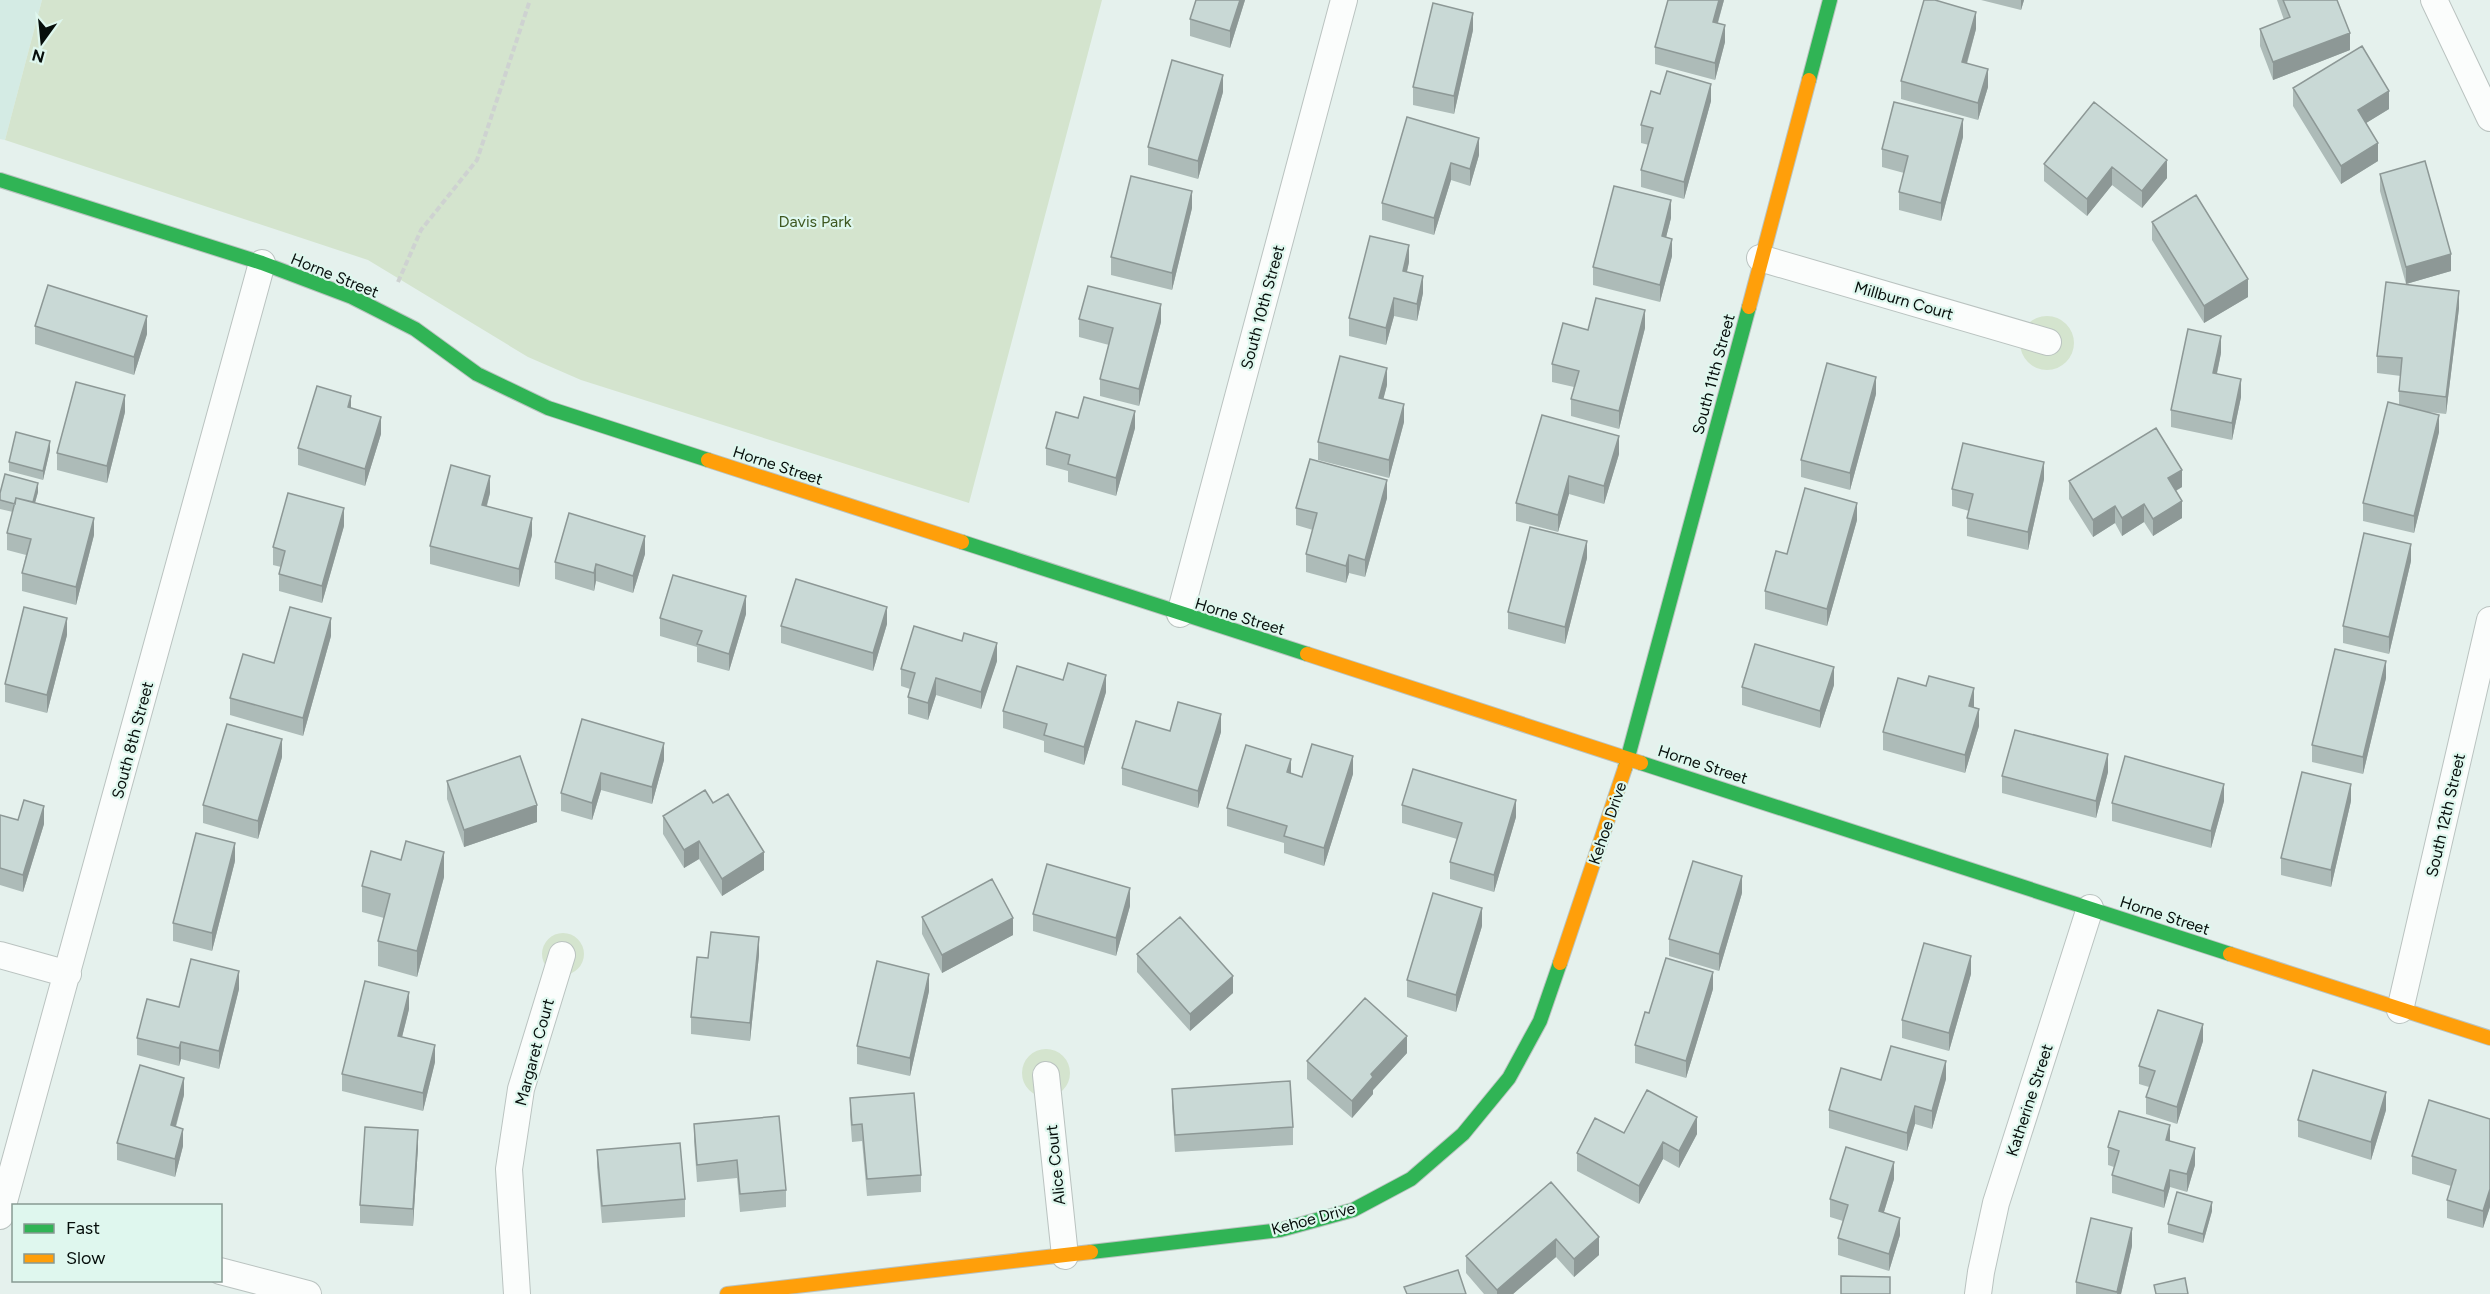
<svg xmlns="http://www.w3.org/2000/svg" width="2490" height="1294" font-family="Figtree,sans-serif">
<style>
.built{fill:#d4ebe4}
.green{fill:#d4e4ce}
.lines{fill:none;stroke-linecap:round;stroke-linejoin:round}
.street-casing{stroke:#bac3c0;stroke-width:28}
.fast-casing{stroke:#bac3c0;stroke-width:16}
.slow-casing{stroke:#bac3c0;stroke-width:16}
.path{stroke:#ced2d1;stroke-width:4;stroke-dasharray:6 3;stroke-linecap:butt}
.street{stroke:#fbfdfc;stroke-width:26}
.fast{stroke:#30b455;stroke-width:14}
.slow{stroke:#ff9f0a;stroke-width:14}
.wall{fill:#adbbb8}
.shaded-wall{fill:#8d9896}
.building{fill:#c9d9d6;stroke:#8d9896;stroke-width:1.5}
.labels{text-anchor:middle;stroke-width:4.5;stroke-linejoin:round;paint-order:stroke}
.park-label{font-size:16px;fill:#3f5821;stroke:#dff7ee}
.street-label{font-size:16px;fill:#060e0b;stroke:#dff7ee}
</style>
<rect width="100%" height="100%" fill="#e5f1ed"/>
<path class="built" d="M0 0H42L5 140 0 139Z"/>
<path class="green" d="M42 0H1102L969 503 581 380 528 357 368 260 5 140Z
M2020 343a27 27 0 1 1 54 0a27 27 0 1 1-54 0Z
M542 954a21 21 0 1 1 42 0a21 21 0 1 1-42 0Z
M1022 1073a24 24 0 1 1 48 0a24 24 0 1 1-48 0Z"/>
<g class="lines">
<defs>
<path id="street" d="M2434 0 2490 118
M1760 258 2048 342
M1180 614 1344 0
M0 955 68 974
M2400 1010 2490 620
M1046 1075 1065 1256
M0 1216 262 263
M220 1271 308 1294
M517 1294 509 1169 521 1089 562 955
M1978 1294 1981 1272 1996 1203 2090 908"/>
<path id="fast" d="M1809 80 1830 0
M0 180 262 263 352 297 415 329 477 374 548 408 708 460
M962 542 1307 654
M1641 763 2230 954
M1625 768 1749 307
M1091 1252 1280 1230 1353 1210 1411 1179 1463 1134 1509 1078 1540 1021 1560 963"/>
<path id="slow" d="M1749 307 1809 80
M708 460 962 542
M1307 654 1641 763
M2230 954 2490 1038
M1560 963 1625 768
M727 1294 1091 1252"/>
</defs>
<use href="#street" class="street-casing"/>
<use href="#fast" class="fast-casing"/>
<use href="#slow" class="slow-casing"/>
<path class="path" d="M398 282 421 230 477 160 530 0"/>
<use href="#street" class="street"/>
<use href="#fast" class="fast"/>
<use href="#slow" class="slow"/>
</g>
<path class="wall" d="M1196 0H1245L1230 48 1190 36V19Z
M1724 0 1718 23 1725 42 1715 80 1655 64V47Z
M1981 0H2024L2021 10Z
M2277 0H2337L2350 50 2273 80 2260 46V29L2284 20Z
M1976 29 1967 64 1988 87 1978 120 1901 99V81Z
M1473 30 1454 114 1413 105V87Z
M2293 88 2389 109 2366 123 2378 161 2341 184 2293 106Z
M1223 92 1198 179 1148 165V147Z
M1660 94 1711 101 1684 199 1641 187V170L1649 145 1641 143V125Z
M2094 102 2167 178 2142 208 2112 185 2087 216 2044 181V164Z
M1407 117 1479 155 1470 186 1451 180 1434 235 1382 220V203Z
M1963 137 1941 221 1899 210V192L1904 173 1882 167V149Z
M2380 174 2451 271 2406 284 2459 308 2446 414 2428 412 2439 432 2414 533 2363 521V503L2399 405V391L2401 376 2377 373V356L2406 284 2380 191Z
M1192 208 1172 290 1111 275V257Z
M1671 218 1666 237 1672 256 1660 302 1593 285V267Z
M2152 222 2248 297 2204 323 2152 240Z
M1409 262 1407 272 1423 293 1417 321 1394 316 1386 345 1349 336V318Z
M1079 319 1161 322 1139 406 1100 396V379L1109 345 1079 337Z
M35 326 147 334 134 375 35 344Z
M1645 328 1619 429 1571 416V399L1574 387 1552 382V364L1588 330Z
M2221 353 2217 374 2241 397 2232 440 2171 427V410Z
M1387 385 1383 399 1404 422 1389 478 1318 460V442Z
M1876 394 1850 490 1801 477V460Z
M125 412 107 483 57 470V453Z
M1542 415 1619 454 1604 504 1569 494 1558 532 1516 521V503Z
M1078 418 1135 428 1116 496 1068 482V471L1046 465V448Z
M381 434 365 486 298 465V448Z
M50 450 43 480 9 471V462Z
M2044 479 2028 550 1967 536V518L1969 511 1952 506V489Z
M2069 481 2182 487 2176 491 2182 518 2153 536 2144 522 2122 536 2115 523 2093 537 2069 499Z
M38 492 35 503 94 535 76 605 22 591V573L26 555 7 550V533L13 512 0 509V493Z
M490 493 487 506 532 535 519 587 430 564V546Z
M1387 498 1365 577 1349 573 1346 583 1306 572V554L1313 530 1296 525V508Z
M1857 520 1827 626 1765 609V591L1787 554Z
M344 526 322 603 279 591V574L281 567 273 565V547Z
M645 554 633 593 596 581 594 591 555 579V562Z
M1587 558 1565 644 1508 629V612Z
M2411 561 2389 654 2343 643V626Z
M746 614 729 671 697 662V647L660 636V618Z
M887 624 873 671 781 643V626Z
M67 635 47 713 5 702V684Z
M331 636 303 736 230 715V698L274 663Z
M997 661 981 709 936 695 928 720 908 714V697L910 689 901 686V669Z
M2386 678 2363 774 2312 762V745Z
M1063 680 1106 692 1084 765 1044 752V741L1003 728V711Z
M1834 685 1820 728 1742 705V687Z
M1974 706V707L1979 726 1965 773 1883 750V732Z
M582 719 664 760 652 804 601 790 592 820 561 811V793Z
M1170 731 1221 732 1198 808 1122 785V768Z
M282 757 258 839 203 823V805Z
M2108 772 2096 818 2002 793V776Z
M1291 773 1302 777 1353 774 1324 866 1284 853V843L1227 826V808Z
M447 781 537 822 464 847 447 799Z
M2224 801 2211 848 2112 821V803Z
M2351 801 2331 887 2281 875V858Z
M713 803 764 870 722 896 699 859 684 868 663 834V816Z
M1402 805 1516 817 1494 892 1450 879V862L1457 839 1402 823Z
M0 815 18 820 44 824 23 892 0 885Z
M401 860 444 877 417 977 378 966V941L384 918 362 912V886Z
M235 861 212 951 173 941V923Z
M1742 893 1719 971 1669 956V939Z
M1130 906 1116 956 1033 931V914Z
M922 917 1013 935 942 973 922 934Z
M1482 926 1456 1012 1407 997V980Z
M1137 954 1233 993 1190 1031 1137 972Z
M759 955 750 1041 691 1034V1017L708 958Z
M1971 974 1949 1051 1902 1038V1020Z
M239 989 219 1069 181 1059 179 1066 137 1055V1038L179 1007Z
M1713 989 1686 1078 1635 1063V1045L1649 1013Z
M929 991 910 1076 857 1064V1046Z
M409 1009 402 1037 435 1062 423 1111 342 1091V1074Z
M2203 1041 2177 1124 2146 1114V1097L2149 1087 2139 1084V1066Z
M1407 1053 1373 1090V1094L1352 1118 1307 1079V1061Z
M1946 1079 1932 1129 1915 1124 1907 1151 1829 1128V1110L1881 1080Z
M1172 1089 1293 1127V1145L1175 1152 1172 1106Z
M184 1095 176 1127 183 1146 175 1177 117 1160V1143Z
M850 1098 921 1175V1192L867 1196 862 1141 852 1142 850 1115Z
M2386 1110 2371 1160 2298 1137V1120Z
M2490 1119V1207L2483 1228 2447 1218V1200L2451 1186 2412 1174V1156Z
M694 1124 786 1190V1207L740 1212 737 1178 697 1182 694 1141Z
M1624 1133 1697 1134 1679 1168 1663 1159 1639 1204 1577 1171V1153Z
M2170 1141 2195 1165 2187 1192 2170 1187 2164 1208 2112 1193V1175L2114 1167 2108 1165V1147Z
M418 1147 413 1226 360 1223V1205Z
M597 1150 685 1199V1217L602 1223 597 1167Z
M1894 1179 1884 1212 1900 1235 1889 1271 1838 1255V1238L1843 1221 1830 1217V1199Z
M1551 1182 1599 1255 1574 1277 1556 1257 1513 1294H1484L1466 1273V1256Z
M2212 1211 2203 1243 2168 1233V1224Z
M2132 1246 2121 1294H2076V1282Z"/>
<path class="shaded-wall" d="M1240 0H1245L1230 48V31Z
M1719 0H1724L1713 39V22Z
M2021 0H2024L2021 10Z
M1976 12V29L1962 80V62Z
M1473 13V30L1454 114V96Z
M1725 25V42L1715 80V63Z
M2350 33V50L2273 80V62Z
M1988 69V87L1978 120V103Z
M1223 75V92L1198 179V161Z
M1711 84V101L1684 199V182Z
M2389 91V109L2358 128V110Z
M1963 119V137L1941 221V203Z
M1479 138V155L1470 186V169Z
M2378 143V161L2341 184V166Z
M2167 160V178L2142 208V191Z
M1451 163V180L1434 235V218Z
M2112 167V185L2087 216V199Z
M1192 191V208L1172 290V273Z
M1671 200V218L1662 253V236Z
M1672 239V256L1660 302V285Z
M1409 245V262L1403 288V271Z
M2451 254V271L2406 284V267Z
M1423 276V293L1417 321V304Z
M2248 279V297L2204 323V306Z
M2459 291V308L2446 414V397Z
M1394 298V316L1386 345V328Z
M1161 304V322L1139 406V389Z
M1645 310V328L1619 429V411Z
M147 316V334L134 375V357Z
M2221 336V353L2213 391V373Z
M1387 368V385L1379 416V398Z
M1876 377V394L1850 490V473Z
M2241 379V397L2232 440V423Z
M125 395V412L107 483V466Z
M351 396V414L348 407Z
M1404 404V422L1389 478V460Z
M1135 411V428L1116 496V478Z
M2439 415V432L2414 533V516Z
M381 417V434L365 486V469Z
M1619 436V454L1604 504V486Z
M50 441V450L43 480V471Z
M2044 462V479L2028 550V532Z
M2182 470V487L2168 495V478Z
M490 476V493L482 522V505Z
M1569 476V494L1558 532V515Z
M1387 480V498L1365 577V560Z
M38 483V492L31 517V508Z
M2182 501V518L2153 536V519Z
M1857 503V520L1827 626V609Z
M2144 504V522L2122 536V518Z
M2115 506V523L2093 537V520Z
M344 508V526L322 603V586Z
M94 518V535L76 605V587Z
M532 518V535L519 587V569Z
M645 536V554L633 593V576Z
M1587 541V558L1565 644V627Z
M2411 544V561L2389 654V637Z
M1349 555V573L1346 583V566Z
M596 564V581L594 591V573Z
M746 596V614L729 671V654Z
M887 607V624L873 671V653Z
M67 618V635L47 713V695Z
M331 618V636L303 736V718Z
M997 643V661L981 709V692Z
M2386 661V678L2363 774V757Z
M1834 667V685L1820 728V711Z
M1106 675V692L1084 765V747Z
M936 678V695L928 720V703Z
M1974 688V706L1969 724V706Z
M1979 709V726L1965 773V755Z
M1221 714V732L1198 808V791Z
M282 739V757L258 839V821Z
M664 743V760L652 804V787Z
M2108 754V772L2096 818V801Z
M1353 756V774L1324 866V848Z
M1291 759V776L1287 772Z
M601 773V790L592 820V803Z
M2224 784V801L2211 848V831Z
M2351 784V801L2331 887V870Z
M1516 800V817L1494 892V875Z
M537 805V822L464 847V830Z
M44 806V824L23 892V875Z
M699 841V859L684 868V850Z
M235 843V861L212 951V933Z
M444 852V877L417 977V951Z
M764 852V870L722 896V879Z
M1742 876V893L1719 971V954Z
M1130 888V906L1116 956V938Z
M1482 908V926L1456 1012V995Z
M1013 918V935L942 973V955Z
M759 937V955L750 1041V1023Z
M1971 956V974L1949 1051V1033Z
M239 971V989L219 1069V1051Z
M1713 972V989L1686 1078V1061Z
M929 974V991L910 1076V1058Z
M1233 976V993L1190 1031V1014Z
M409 992V1009L398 1053V1036Z
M2203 1024V1041L2177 1124V1107Z
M1407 1036V1053L1373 1090V1094L1352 1118V1101L1371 1074Z
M181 1042V1059L179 1066V1048Z
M435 1045V1062L423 1111V1093Z
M1946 1061V1079L1932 1129V1111Z
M184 1078V1095L171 1143V1125Z
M2386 1092V1110L2371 1160V1142Z
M1915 1106V1124L1907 1151V1133Z
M1697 1117V1134L1679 1168V1151Z
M2170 1125V1143L2166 1140Z
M183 1129V1146L175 1177V1159Z
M418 1130V1147L413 1226V1209Z
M1663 1142V1159L1639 1204V1186Z
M2195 1148V1165L2187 1192V1174Z
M1894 1162V1179L1879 1228V1211Z
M2170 1170V1187L2164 1208V1191Z
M2490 1189V1207L2483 1228V1211Z
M2212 1202V1211L2203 1243V1234Z
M1900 1218V1235L1889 1271V1254Z
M2132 1228V1246L2121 1294H2117Z
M1599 1237V1255L1574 1277V1259Z
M1556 1239V1257L1513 1294H1497V1290Z"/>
<path class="building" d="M1196 0H1240L1230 31 1190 19Z
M1668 0H1719L1713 22 1725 25 1715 63 1655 47Z
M1924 0H1935L1976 12 1962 62 1988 69 1978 103 1901 81Z
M2283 0H2337L2350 33 2273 62 2260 29 2290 17Z
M1433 3 1473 13 1454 96 1413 87Z
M2362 46 2389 91 2358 110 2378 143 2341 166 2293 88Z
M1172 60 1223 75 1198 161 1148 147Z
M1667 71 1711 84 1684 182 1641 170 1653 128 1641 125 1651 91 1660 94Z
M1894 102 1963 119 1941 203 1899 192 1908 156 1882 149Z
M2094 102 2167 160 2142 191 2112 167 2087 199 2044 164Z
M1407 117 1479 138 1470 169 1451 163 1434 218 1382 203Z
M2425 161 2451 254 2406 267 2380 174Z
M1131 176 1192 191 1172 273 1111 257Z
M1614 186 1671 200 1662 236 1672 239 1660 285 1593 267Z
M2196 195 2248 279 2204 306 2152 222Z
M1370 236 1409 245 1403 271 1423 276 1417 304 1394 298 1386 328 1349 318Z
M2386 282 2459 291 2446 397 2399 391 2402 358 2377 356Z
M48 285 147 316 134 357 35 326Z
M1088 286 1161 304 1139 389 1100 379 1113 328 1079 319Z
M1596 298 1645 310 1619 411 1571 399 1579 371 1552 364 1563 323 1588 330Z
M2188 329 2221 336 2213 373 2241 379 2232 423 2171 410Z
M1340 356 1387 368 1379 398 1404 404 1389 460 1318 442Z
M1827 363 1876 377 1850 473 1801 460Z
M76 382 125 395 107 466 57 453Z
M317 386 351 396 348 407 381 417 365 469 298 448Z
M1084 397 1135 411 1116 478 1068 464 1070 455 1046 448 1056 412 1078 418Z
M2388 402 2439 415 2414 516 2363 503Z
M1542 415 1619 436 1604 486 1569 476 1558 515 1516 503Z
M2156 428 2182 470 2168 478 2182 501 2153 519 2144 504 2122 518 2115 506 2093 520 2069 481Z
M16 432 50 441 43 471 9 462Z
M1963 443 2044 462 2028 532 1967 518 1973 494 1952 489Z
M1310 459 1387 480 1365 560 1349 555 1346 566 1306 554 1317 513 1296 508Z
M451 465 490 476 482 505 532 518 519 569 430 546Z
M5 474 38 483 33 502 16 498 15 504 0 500V493Z
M1805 488 1857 503 1827 609 1765 591 1776 551 1787 554Z
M288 493 344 508 322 586 279 574 285 551 273 547Z
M16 498 94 518 76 587 22 573 31 539 7 533Z
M569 513 645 536 633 576 596 564 594 573 555 562Z
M1530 527 1587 541 1565 627 1508 612Z
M2364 533 2411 544 2389 637 2343 626Z
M673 575 746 596 729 654 697 644 702 631 660 618Z
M796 579 887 607 873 653 781 626Z
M24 607 67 618 47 695 5 684Z
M290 607 331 618 303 718 230 698 243 654 274 663Z
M914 626 962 641 964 633 997 643 981 692 936 678 928 703 908 697 915 673 901 669Z
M1755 644 1834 667 1820 711 1742 687Z
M2335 649 2386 661 2363 757 2312 745Z
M1068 663 1106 675 1084 747 1044 735 1047 724 1003 711 1017 666 1063 680Z
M1929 676 1974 688 1969 706 1979 709 1965 755 1883 732 1898 678 1926 686Z
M1178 702 1221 714 1198 791 1122 768 1136 721 1170 731Z
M582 719 664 743 652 787 601 773 592 803 561 793Z
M227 724 282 739 258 821 203 805Z
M2015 730 2108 754 2096 801 2002 776Z
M1312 744 1353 756 1324 848 1284 836 1287 826 1227 808 1246 745 1291 759 1287 772 1302 777Z
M520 756 537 805 464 830 447 781Z
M2125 756 2224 784 2211 831 2112 803Z
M1413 769 1516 800 1494 875 1450 862 1462 823 1402 805Z
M2302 772 2351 784 2331 870 2281 858Z
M705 790 713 803 728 794 764 852 722 879 699 841 684 850 663 816Z
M24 800 44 806 23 875 0 868V815L18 820Z
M196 833 235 843 212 933 173 923Z
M406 841 444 852 417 951 378 941 390 894 362 886 371 851 401 860Z
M1693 861 1742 876 1719 954 1669 939Z
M1047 864 1130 888 1116 938 1033 914Z
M992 879 1013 918 942 955 922 917Z
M1433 893 1482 908 1456 995 1407 980Z
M1180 917 1233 976 1190 1014 1137 954Z
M711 932 759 937 750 1023 691 1017 697 957 708 958Z
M1924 943 1971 956 1949 1033 1902 1020Z
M1666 958 1713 972 1686 1061 1635 1045 1645 1012 1649 1013Z
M191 959 239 971 219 1051 181 1042 179 1048 137 1038 147 999 179 1007Z
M877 961 929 974 910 1058 857 1046Z
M365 981 409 992 398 1036 435 1045 423 1093 342 1074Z
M1365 998 1407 1036 1371 1074 1373 1077 1352 1101 1307 1061Z
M2158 1010 2203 1024 2177 1107 2146 1097 2155 1071 2139 1066Z
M1891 1046 1946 1061 1932 1111 1915 1106 1907 1133 1829 1110 1841 1068 1881 1080Z
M140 1065 184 1078 171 1125 183 1129 175 1159 117 1143Z
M2313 1070 2386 1092 2371 1142 2298 1120Z
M1290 1081 1293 1127 1175 1135 1172 1089Z
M1647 1090 1697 1117 1679 1151 1663 1142 1639 1186 1577 1153 1595 1118 1624 1133Z
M914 1093 921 1175 867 1179 862 1124 852 1125 850 1098Z
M2429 1100 2490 1119V1189L2483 1211 2447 1200 2456 1170 2412 1156Z
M2119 1111 2170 1125 2166 1140 2195 1148 2187 1174 2170 1170 2164 1191 2112 1175 2119 1151 2108 1147Z
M779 1116 786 1190 740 1194 737 1160 697 1165 694 1124Z
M365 1127 418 1130 413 1209 360 1205Z
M680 1143 685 1199 602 1206 597 1150Z
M1846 1147 1894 1162 1879 1211 1900 1218 1889 1254 1838 1238 1848 1205 1830 1199Z
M1551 1182 1599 1237 1574 1259 1556 1239 1497 1290 1466 1256Z
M2177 1192 2212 1202 2203 1234 2168 1224Z
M2091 1218 2132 1228 2117 1292 2076 1282Z
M1458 1270 1466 1294H1407L1404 1287Z
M1841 1276 1890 1277V1294H1841Z
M2185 1278 2188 1294H2156L2154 1285Z"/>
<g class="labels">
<g class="park-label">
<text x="815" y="227">Davis Park</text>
</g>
<g class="street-label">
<text transform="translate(335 275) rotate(22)" y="6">Horne Street</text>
<text transform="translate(1904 300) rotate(16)" y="6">Millburn Court</text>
<text transform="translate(1262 307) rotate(-75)" y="6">South 10th Street</text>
<text transform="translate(1713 374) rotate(-75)" y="6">South 11th Street</text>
<text transform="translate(778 465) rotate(18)" y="6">Horne Street</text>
<text transform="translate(1240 616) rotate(17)" y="6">Horne Street</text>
<text transform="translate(132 740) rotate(-75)" y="6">South 8th Street</text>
<text transform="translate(1703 764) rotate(18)" y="6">Horne Street</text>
<text transform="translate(2445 815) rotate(-77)" y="6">South 12th Street</text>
<text transform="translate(1607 823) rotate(-71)" y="6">Kehoe Drive</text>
<text transform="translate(2165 915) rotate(18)" y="6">Horne Street</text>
<text transform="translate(534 1052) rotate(-75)" y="6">Margaret Court</text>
<text transform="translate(2029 1100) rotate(-72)" y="6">Katherine Street</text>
<text transform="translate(1055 1165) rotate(-96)" y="6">Alice Court</text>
<text transform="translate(1313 1218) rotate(-15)" y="6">Kehoe Drive</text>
</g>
</g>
<rect x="12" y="1204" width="210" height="78" fill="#dff7ee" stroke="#889a93" stroke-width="1.5"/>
<rect x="24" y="1224" width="30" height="9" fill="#30b455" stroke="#889a93" stroke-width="1.5"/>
<text x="66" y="1234" font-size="18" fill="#060e0b">Fast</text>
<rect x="24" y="1254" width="30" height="9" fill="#ff9f0a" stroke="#889a93" stroke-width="1.5"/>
<text x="66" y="1264" font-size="18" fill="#060e0b">Slow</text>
<g transform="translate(42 42) rotate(195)" stroke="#dff7ee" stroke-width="4.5" paint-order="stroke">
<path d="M0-4.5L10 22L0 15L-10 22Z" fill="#060e0b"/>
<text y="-9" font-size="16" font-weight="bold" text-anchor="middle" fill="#060e0b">N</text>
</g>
</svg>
